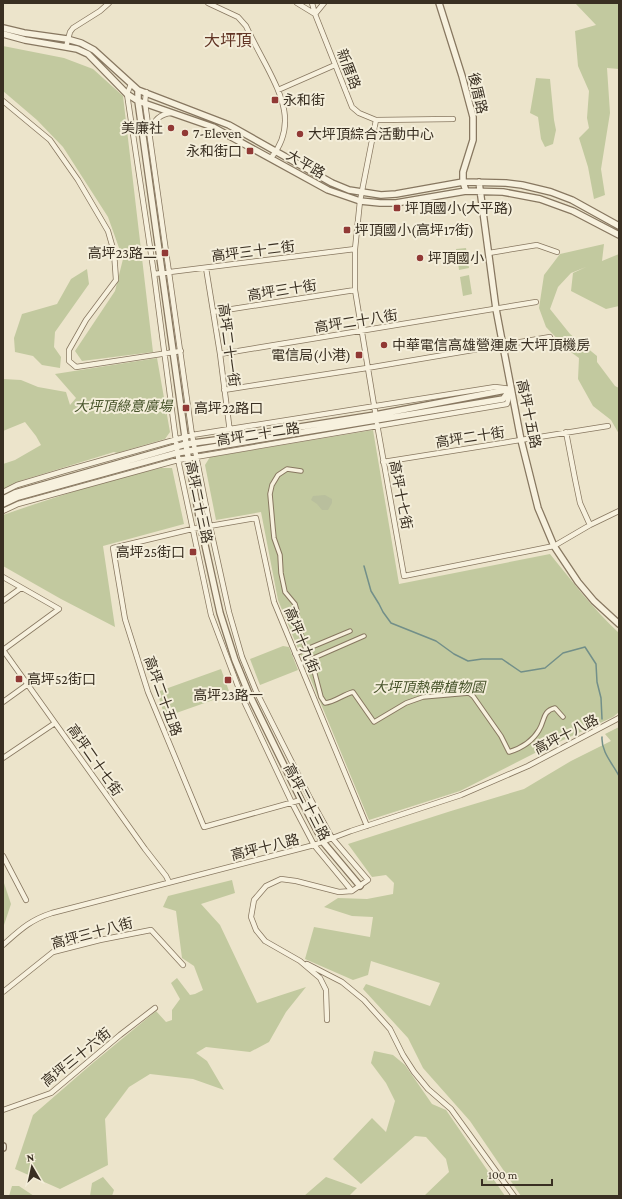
<svg xmlns="http://www.w3.org/2000/svg" width="622" height="1199" font-family="'Crimson Pro','Noto Sans TC',serif">
<style>
.green{fill:#c2c99f}
.cemetery{fill:#b9bf9d}
.lines{fill:none;stroke-linecap:round;stroke-linejoin:round}
.stream{stroke:#728f89;stroke-width:1.5}
.pedestrian-casing{stroke:#877760;stroke-width:5.5}
.minor-casing{stroke:#877760;stroke-width:6}
.tertiary-casing{stroke:#877760;stroke-width:8}
.pedestrian{stroke:#f7f1de;stroke-width:3.5}
.minor{stroke:#f7f1de;stroke-width:4.5}
.tertiary{stroke:#f7f1de;stroke-width:5.5}
.poi-dot{fill:#913935;stroke:#f4eeda;stroke-width:1.5}
.labels{text-anchor:middle;stroke-width:4;stroke-linejoin:round;paint-order:stroke}
.street-label{font-size:14px;fill:#392f22;stroke:#f4eeda}
.poi-label{font-size:14px;fill:#392f22;stroke:#f4eeda;text-anchor:start}
.park-label{font-size:14px;font-style:italic;fill:#47542b;stroke:#f4eeda}
.quarter-label{font-size:16px;fill:#623525;stroke:#f4eeda}
</style>
<rect width="100%" height="100%" fill="#ece4cb"/>
<path class="green" d="M575 3H619V69L607 68 610 113 601 169 605 195 594 199 588 167 579 138 589 128 587 118 589 91 578 66 575 31 596 25Z
M3 46 64 58 93 69 123 96 153 352 82 361 75 351 115 291 123 259 108 217 63 147 37 120 3 91Z
M536 78 550 79 554 120 556 130 553 144 545 147 541 139 538 117 530 113Z
M604 244 602 261 619 254V306L606 309 571 291 573 273 586 267 571 273 558 287 550 309 570 334 597 356V362L615 386 619 388V434L611 420 593 406 578 379 579 358 568 350 546 327 539 308 544 275 560 254Z
M466 248 469 268 459 270 456 249Z
M87 269 89 284 55 332 54 347 61 357 60 368 42 365 33 356 15 352 14 338 22 314 57 304 71 279Z
M469 275 472 294 463 296 460 277Z
M157 358 170 432 165 439 117 453 114 452 23 480 3 489V464L15 460 41 445 36 436 25 422 3 431V379L21 380 38 387 66 392 70 405 76 398 55 374Z
M373 430 399 584 550 554C572 581 593 609 619 633V712L613 717 535 753 460 791 369 820 278 600 261 512 216 520 205 465 210 457Z
M161 468H172L184 524 103 546 115 627 61 599 3 566V515C55 497 107 480 161 468Z
M283 646 289 647 298 670 260 685 250 659Z
M221 669 230 694 165 717 157 692Z
M619 727V1196H521L470 1121 423 1068 408 1038 363 989 366 984 430 1006 440 983 371 961 368 975 353 980 305 959 314 927 370 937 373 917 352 916 324 907 338 898 367 899 393 894 394 883 386 875 372 877 348 844 451 811 524 789 571 761 611 741 605 734Z
M3 880 11 904 3 928Z
M232 880 235 893 201 904 220 925 257 1003 306 987 286 1012 269 1042 250 1052 206 1047 196 1053 207 1061 224 1090 193 1079 150 1074 129 1087 105 1119 108 1165 60 1189 15 1169 33 1115 94 1062 156 1011 166 1022 172 1020V1010L180 999 171 983 177 978 190 995 195 994 203 990 194 966 182 958 176 911 163 907 168 896Z
M374 1051 393 1055 405 1065 432 1104 446 1110 505 1196H424L449 1172 446 1159 426 1137 415 1136 361 1184 333 1159 372 1118 386 1132 395 1101 386 1083 371 1063Z
M103 1177 114 1190 112 1196H90L92 1183Z
M326 1177 357 1188 349 1196H304Z
M12 1186H19L34 1196H9Z"/>
<path class="cemetery" d="M325 495 332 499V503L328 510H322L317 504 311 500 313 496Z"/>
<g class="lines">
<path class="stream" d="M364 566 371 591 379 604 383 612 391 623 436 641 454 654 468 661 482 659H502L521 672 545 668 563 653 585 647 596 664 597 682 601 698 602 719
M602 737C601 752 613 764 619 776"/>
<defs>
<path id="pedestrian" d="M301 471 287 469 278 475 272 485 270 494 273 528 274 538 280 555 281 573 285 592 295 604 297 611V620L299 628 306 649
M295 654 350 631
M311 659 321 697 325 703C335 702 342 695 353 692L374 722 406 703 423 697 469 693 473 696 501 736 509 752C522 748 532 742 539 730 545 721 542 711 555 708L563 717
M300 664 364 636"/>
<path id="minor" d="M208 3 238 17 246 26C252 39 259 52 266 65 282 96 297 126 271 158
M297 3 315 14
M312 3 315 14 352 107 359 113 376 120 453 119
M315 14 324 3
M66 47 70 32 73 28 100 11 109 3
M131 84 127 94 154 274 179 464 211 615 242 697 292 803 314 845 352 891
M278 90 335 65
M146 92 145 103 192 435 210 526 229 612 242 657 256 691 310 798 332 838 368 880 352 891 339 892 296 881 281 879 266 886 254 900 251 917 256 930 265 941 300 961 320 978 326 990 327 1020
M3 101 50 140 78 180 108 231 114 252 116 280 86 320 69 350V361L76 367 181 351
M151 130C154 120 160 114 171 113
M489 253 537 245 557 252
M206 268 220 354 231 440
M154 274 355 249
M213 312 355 290
M220 354 536 302
M224 390 367 368 550 337
M376 417 355 290V249L360 201 376 120
M377 424 404 576 554 546 590 525 619 511
M566 432 575 479 580 503 590 525
M383 462 608 426
M3 492 17 485 64 471 192 435 495 387 511 389 507 404 178 460 18 504 3 511
M3 577 59 609 3 650
M3 601 21 588
M3 650 145 849 166 876 169 882
M3 702 28 684
M3 758 55 723
M301 800 204 827 148 692 125 619 113 548 192 529 256 518 274 602 367 826
M3 856 26 900
M3 945C20 930 30 920 52 913L314 845 351 831 461 795 528 766 619 718
M307 964 342 982 364 1000 390 1029 403 1055 414 1072 428 1089 451 1109 514 1196
M3 992 53 952 100 940 151 930 183 965
M3 1110 51 1093 120 1035 155 1008"/>
<path id="tertiary" d="M439 3 462 76 473 117V140L463 172V182L466 191
M3 28 24 33 67 39 81 43 94 50 138 90 229 125 332 183 349 190 381 195 396 194 463 182 506 183 522 185 551 192 572 200 619 226
M3 34 25 40 66 47 77 49 88 54 127 94 138 101 213 127 328 190 360 201 380 203H396L466 191 503 192 540 199 573 211 619 235
M138 90V101L187 451 201 527 220 613 235 660 249 694 301 800 323 842 360 886
M479 182 496 309 503 346 521 440 538 508 554 546 578 582 594 601 619 624
M3 499 15 493 186 444 230 438 375 415 511 389
M3 504 18 497 177 453 503 399 511 389
M3 1146V1148"/>
</defs>
<use href="#pedestrian" class="pedestrian-casing"/>
<use href="#minor" class="minor-casing"/>
<use href="#tertiary" class="tertiary-casing"/>
<use href="#pedestrian" class="pedestrian"/>
<use href="#minor" class="minor"/>
<use href="#tertiary" class="tertiary"/>
</g>
<g class="poi-dot">
<rect x="271" y="96" width="8" height="8" rx="2"/>
<circle cx="171" cy="128" r="4"/>
<circle cx="185" cy="133" r="4"/>
<circle cx="300" cy="134" r="4"/>
<rect x="246" y="147" width="8" height="8" rx="2"/>
<rect x="393" y="204" width="8" height="8" rx="2"/>
<rect x="343" y="226" width="8" height="8" rx="2"/>
<rect x="161" y="249" width="8" height="8" rx="2"/>
<circle cx="420" cy="258" r="4"/>
<circle cx="384" cy="345" r="4"/>
<rect x="355" y="351" width="8" height="8" rx="2"/>
<rect x="182" y="404" width="8" height="8" rx="2"/>
<rect x="189" y="548" width="8" height="8" rx="2"/>
<rect x="15" y="675" width="8" height="8" rx="2"/>
<rect x="224" y="676" width="8" height="8" rx="2"/>
</g>
<g class="labels">
<g class="street-label">
<text transform="translate(349 69) rotate(69)" y="5">新厝路</text>
<text transform="translate(478 93) rotate(77)" y="5">後厝路</text>
<text transform="translate(306 164) rotate(30)" y="5">大平路</text>
<text transform="translate(253 251) rotate(-7)" y="5">高坪三十二街</text>
<text transform="translate(282 290) rotate(-9)" y="5">高坪三十街</text>
<text transform="translate(356 321) rotate(-9)" y="5">高坪二十八街</text>
<text transform="translate(229 345) rotate(82)" y="5">高坪二十一街</text>
<text transform="translate(529 414) rotate(78)" y="5">高坪十五路</text>
<text transform="translate(258 434) rotate(-9)" y="5">高坪二十二路</text>
<text transform="translate(470 437) rotate(-9)" y="5">高坪二十街</text>
<text transform="translate(401 495) rotate(79)" y="5">高坪十七街</text>
<text transform="translate(199 502) rotate(78)" y="5">高坪二十三路</text>
<text transform="translate(302 640) rotate(68)" y="5">高坪十九街</text>
<text transform="translate(163 696) rotate(70)" y="5">高坪二十五路</text>
<text transform="translate(566 734) rotate(-27)" y="5">高坪十八路</text>
<text transform="translate(95 760) rotate(55)" y="5">高坪二十七街</text>
<text transform="translate(307 802) rotate(63)" y="5">高坪二十三路</text>
<text transform="translate(265 847) rotate(-14)" y="5">高坪十八路</text>
<text transform="translate(92 933) rotate(-15)" y="5">高坪三十八街</text>
<text transform="translate(76 1057) rotate(-39)" y="5">高坪三十六街</text>
</g>
<g class="poi-label">
<text x="283" y="105">永和街</text>
<text x="163" y="133" text-anchor="end">美廉社</text>
<text x="193" y="138">7-Eleven</text>
<text x="308" y="139">大坪頂綜合活動中心</text>
<text x="242" y="156" text-anchor="end">永和街口</text>
<text x="405" y="213">坪頂國小(大平路)</text>
<text x="355" y="235">坪頂國小(高坪17街)</text>
<text x="157" y="258" text-anchor="end">高坪23路二</text>
<text x="428" y="263">坪頂國小</text>
<text x="392" y="350">中華電信高雄營運處 大坪頂機房</text>
<text x="351" y="360" text-anchor="end">電信局(小港)</text>
<text x="194" y="413">高坪22路口</text>
<text x="185" y="557" text-anchor="end">高坪25街口</text>
<text x="27" y="684">高坪52街口</text>
<text x="228" y="700" text-anchor="middle">高坪23路一</text>
</g>
<g class="park-label">
<text x="123" y="411">大坪頂綠意廣場</text>
<text x="429" y="692">大坪頂熱帶植物園</text>
</g>
<g class="quarter-label">
<text x="228" y="46">大坪頂</text>
</g>
</g>
<rect width="622" height="1199" fill="none" stroke="#392f22" stroke-width="8"/>
<g transform="translate(32 1167) rotate(351)" stroke="#f4eeda" stroke-width="3" paint-order="stroke">
<path d="M0-3L7 15L0 10L-7 15Z" fill="#392f22"/>
<text y="-6" font-size="11" font-weight="bold" text-anchor="middle" fill="#392f22">N</text>
</g>
<path d="M482 1179v6h70v-6" fill="none" stroke="#392f22" stroke-width="2"/>
<text x="488" y="1179" font-size="12" fill="#392f22" stroke="#f4eeda" stroke-width="3" paint-order="stroke">100 m</text>
</svg>
